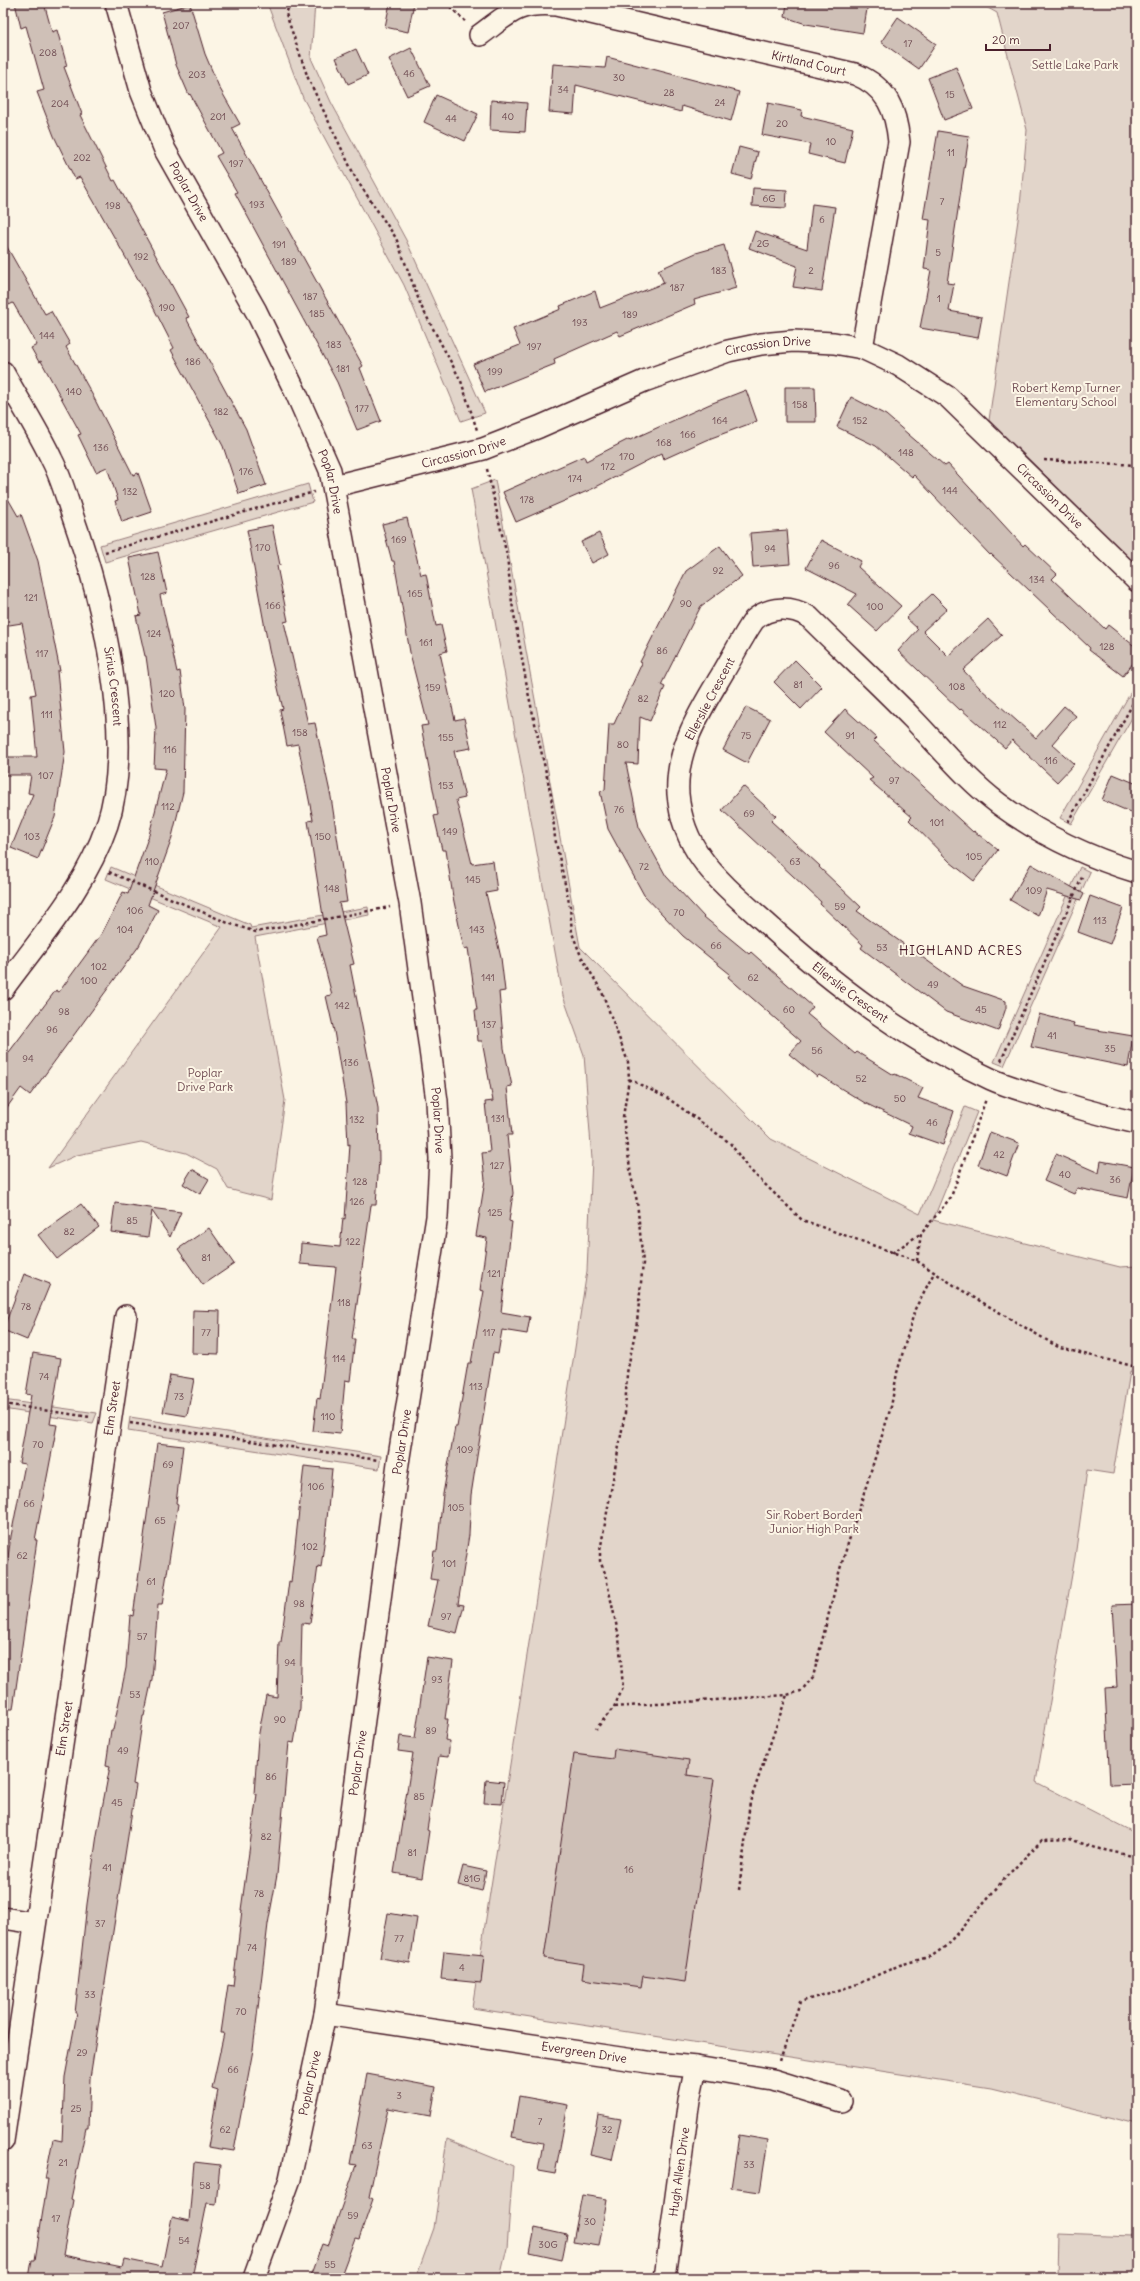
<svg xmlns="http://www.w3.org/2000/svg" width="1140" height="2281" font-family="Delius,sans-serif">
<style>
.green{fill:#e2d5ca;stroke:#967a7a}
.building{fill:#cfc0b7;stroke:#4a1f2b}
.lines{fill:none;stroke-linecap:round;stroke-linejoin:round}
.street-casing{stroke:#4a1f2b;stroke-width:24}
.path{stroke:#4a1f2b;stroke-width:2.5;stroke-dasharray:3 3;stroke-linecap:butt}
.street{stroke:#fcf5e5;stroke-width:21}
.labels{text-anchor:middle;stroke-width:4;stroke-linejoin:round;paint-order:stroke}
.number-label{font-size:10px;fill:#6b474e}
.street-label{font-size:12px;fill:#4a1f2b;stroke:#fcf5e5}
.park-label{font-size:12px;fill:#704c53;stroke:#fcf5e5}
.neighbourhood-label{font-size:13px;letter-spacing:1px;fill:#4a1f2b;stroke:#fcf5e5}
</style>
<rect width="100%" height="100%" fill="#fcf5e5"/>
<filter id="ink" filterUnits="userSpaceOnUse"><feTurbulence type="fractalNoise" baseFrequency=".025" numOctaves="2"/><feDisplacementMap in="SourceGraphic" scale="8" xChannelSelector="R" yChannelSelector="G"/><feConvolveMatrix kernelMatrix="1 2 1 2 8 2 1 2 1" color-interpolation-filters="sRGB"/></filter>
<g filter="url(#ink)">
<path class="green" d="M267 3H315L311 58 331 102 406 240 485 413 461 421 404 285 303 98Z
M979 3H1137V566L989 420 1020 206 1027 130 997 13Z
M495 480 580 947 771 1139 920 1214 965 1107 977 1112 933 1220 1120 1267 1137 1266V1331L1133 1357 1137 1359V1374L1130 1372 1113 1474 1087 1470 1075 1557 1036 1782 1137 1834V2124L991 2088 472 2008 587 1271 592 1159 584 1055 563 996 471 489Z
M308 484 313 502 105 562 100 545Z
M1137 681V709L1071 824 1060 818Z
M111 867 250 925 251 928 368 907 369 915 255 937 285 1100 271 1200 228 1189 217 1169 186 1153 141 1142 77 1155 48 1168 222 927 106 879Z
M1080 867 1090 872 1004 1066 994 1062Z
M3 1400 97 1413 93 1423 3 1409Z
M130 1417 381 1456 379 1469 128 1431Z
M447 2139 513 2166 507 2248 500 2278H416L434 2228Z
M1137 2210V2278H1058L1059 2233 1132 2236Z"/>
<path class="building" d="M15 3H44L52 32 57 30 67 66 64 67 82 114 80 115 113 181 115 180 189 317 186 318 246 429 266 485 239 494 223 446 171 350 174 348 147 295 80 177 75 179 54 136 37 92 44 90 26 26 21 28Z
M390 3H414L408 32 385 27Z
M787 3H868L863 33 806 24 785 17Z
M190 4 205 54 219 87 240 124 232 128 363 366 360 368 381 421 357 430 337 382 235 193 237 192 216 156 222 153 190 94 189 95 176 65 162 12Z
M898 17 936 44 919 69 881 42Z
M411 48 430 86 407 96 389 59Z
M356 49 368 75 348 84 336 58Z
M607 57 739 92 731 121 682 106 681 112 576 85 574 114 549 112 553 64 605 68Z
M956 67 973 109 944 120 928 78Z
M436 95 478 114 465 141 424 122Z
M491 100 527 103 525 132 490 130Z
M768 103 802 110 801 116 853 128 845 163 808 154 810 144 762 135Z
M938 131 969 136 947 283 954 284 949 311 982 317 978 338 920 328 931 270 924 269 930 220 923 219Z
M739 147 758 152 751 179 732 174Z
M753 188 787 190 786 208 752 206Z
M812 204 835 207 822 291 793 287 797 266 749 248 755 231 807 249Z
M3 240 45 314 51 311 70 344 66 347 93 396 133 475 138 473 152 512 122 522 115 501 118 500 107 467 96 472 78 435 81 434 41 361 39 362 31 348 37 345 13 303 9 305 3 294Z
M724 245 736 288 694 300 695 304 620 336 617 331 554 359 555 364 485 392 473 364 520 345 513 329 561 309 560 306 595 291 600 308 664 283 658 270 696 253Z
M785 387H815L816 422H785Z
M746 390 757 421 706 440 664 459 662 453 592 489 516 522 503 492 584 456 586 461 629 439 630 440 710 404Z
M851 397 886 415 945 466 948 464 1023 546 1025 544 1057 574 1052 579 1105 629 1108 625 1137 648V658L1123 676 1089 650 1090 648 991 554 990 555 914 475 912 477 876 446 837 427Z
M3 490 18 516 21 514 38 561 60 671H57L65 752 55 817 38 859 11 848 33 794 28 793 31 775H5V757H37L31 695 36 694 22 623 3 626Z
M407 518 421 575 426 574 436 626 441 625 447 651 440 653 455 720 464 718 471 748 454 751 465 798 456 800 472 864 493 861 497 891 486 893 501 958 505 991 499 992 504 1048 512 1086 507 1087 512 1135H507L513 1193 509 1221 512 1222 501 1312 530 1317 527 1334 502 1330 498 1354 493 1353 471 1495 469 1535 458 1604 464 1605 457 1633 428 1626 438 1580 430 1579 434 1551H437L443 1494 455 1427H457L468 1363H471L484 1291 480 1290 487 1238 476 1236 485 1180 482 1153 490 1152 485 1102 493 1101 482 1041H478L475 1010H477L468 948 464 949 453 897 446 850H442L434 816 438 815 421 726 428 725 411 658 394 561H392L382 524Z
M272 525 280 565 277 566 288 621 284 622 308 724 315 723 331 797 347 902 339 903 354 964 350 965 378 1108 379 1160 376 1205H371L352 1339H355L350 1381 345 1380 340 1434 313 1431 317 1398 320 1399 336 1267 300 1264 301 1243 340 1247 343 1218 345 1219 350 1144 348 1145 346 1103 334 1031 326 996 332 995 317 937 326 935 308 821 313 820 298 744 287 746 280 710 283 709 269 650 247 530Z
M787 530 790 564 753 567 750 533Z
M599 533 609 554 592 563 581 542Z
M821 540 861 561 858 567 901 606 877 631 848 605 857 594 806 568Z
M720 546 742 576 701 606 661 685 665 687 650 721 640 717 638 764 626 763 639 827 666 876 704 917 749 954 751 952 813 1007 807 1014 855 1054 857 1052 894 1075 895 1074 923 1088 918 1098 954 1111 943 1145 909 1133 912 1126 865 1103 819 1075 817 1077 789 1054 801 1041 728 977 730 974 683 936 644 895 608 829 600 791 605 790 609 724H614L642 663 640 662 686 571Z
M158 552 167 593 160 595 177 672 180 671 185 709 183 792 171 841 148 905 158 910 139 946 30 1095 21 1088 3 1113V1060L56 990 59 992 102 933 123 892 128 894 149 835 166 769 154 768 156 728 146 656H145L136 616 141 615 129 558Z
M932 594 947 609 923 631 948 656 988 619 1002 635 963 670 981 689 1036 738 1064 706 1076 716 1052 744 1074 764 1057 782 1012 740 1005 748 961 709 960 710 898 651 918 629 906 618Z
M795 660 822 687 801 709 774 682Z
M746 707 770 719 747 763 723 750Z
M845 709 877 738 874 741 973 832 974 831 998 850 974 881 950 862 909 820 912 817 869 780 873 778 824 732Z
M1113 774 1137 784V815L1102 800Z
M743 786 776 816 771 821 820 866 819 867 861 907 857 911 963 986 1006 1001V1008L998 1031 946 1012 861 948 863 945 820 904 821 902 722 810Z
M1031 864 1084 894 1081 900 1047 890 1038 916 1010 900Z
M1090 896 1123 908 1110 944 1078 932Z
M1039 1014 1074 1023 1073 1026 1133 1036 1128 1067 1031 1047Z
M990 1132 1019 1143 1007 1176 978 1165Z
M1056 1154 1099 1173 1101 1161 1134 1167 1128 1198 1077 1188 1074 1194 1044 1181Z
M192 1169 209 1179 200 1194 183 1184Z
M115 1203 150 1208 181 1212 170 1237 152 1211 148 1237 111 1232Z
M81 1204 99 1227 57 1259 38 1235Z
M209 1228 234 1264 203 1285 178 1249Z
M24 1274 50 1284 27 1340 3 1330Z
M193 1310 220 1311 219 1354 192 1353Z
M33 1353 61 1358 50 1424 57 1425 35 1540H37L13 1709H3V1592L11 1536 25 1464 19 1463 31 1395 26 1394Z
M170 1375 194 1379 187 1416 163 1412Z
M157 1443 183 1446 176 1503 178 1504 162 1605H158L152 1679 144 1716H143L133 1784 136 1785 90 2078 88 2128H86L71 2199 73 2200 63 2255 122 2267 124 2259 162 2267 172 2217 189 2221 194 2162 220 2165 216 2204 207 2203 192 2278H29L32 2260H35L48 2179H45L53 2139 62 2141 65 2077 77 2013H75L87 1904 97 1835 110 1766 106 1765 111 1730H113L126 1668 130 1615 133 1616Z
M304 1466 332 1469 326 1529 321 1567 318 1566 310 1624 302 1623 300 1708 294 1743 289 1742 277 1875 268 1924 253 2050 234 2151 208 2147 218 2090 212 2088 224 2033H221L228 1985 233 1986 242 1910H241L257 1794H254L258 1738 266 1695 277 1697 279 1642H281L289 1581 291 1582Z
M1137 1604V1784L1110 1785 1105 1688 1117 1687 1112 1605Z
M427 1657 453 1661 445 1719H448L445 1740 450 1741 448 1757 439 1756 427 1830 429 1831 422 1878 394 1873 413 1753 398 1751 400 1736 415 1738Z
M614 1749 689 1760 687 1775 714 1779 685 1982 643 1976 641 1987 582 1979 584 1964 544 1958 574 1754 613 1759Z
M486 1780 504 1782 502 1804 484 1803Z
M463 1866 486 1871 482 1891 458 1885Z
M388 1913 417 1918 410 1963 380 1958Z
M444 1951 484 1955 481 1983 441 1979Z
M367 2074 436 2087 431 2116 388 2108 369 2197 373 2199 359 2239 355 2238 340 2278H323L311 2274 322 2244 328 2246 356 2165 350 2164Z
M519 2096 568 2105 555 2174 538 2171 543 2143 512 2137Z
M598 2115 621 2119 612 2160 590 2155Z
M739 2135 768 2140 760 2192 731 2188Z
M582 2195 607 2199 599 2246 573 2242Z
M535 2228 567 2235 562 2260 530 2253Z"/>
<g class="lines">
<defs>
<g id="street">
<path id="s1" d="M116 3 141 91 165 150 256 311 296 393 330 470 410 903 437 1101 440 1159 437 1217 398 1463 325 2014 290 2179 254 2278"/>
<path id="s2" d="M480 35C510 13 517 2 556 5L855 74C887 87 896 110 899 142L862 348"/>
<path id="s3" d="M3 372C19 401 38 430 52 460 61 477 66 496 72 514 102 599 136 738 107 825 86 887 41 937 3 989"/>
<path id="s4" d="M334 486 483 449 539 427 644 381 728 351 761 344 793 341 834 343 862 348 898 365 948 397 1137 581"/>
<path id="s5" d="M1137 872C1088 857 1041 835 999 804 967 780 941 748 913 719 879 684 843 651 809 617 791 606 770 606 754 620 743 636 734 654 724 671 702 708 675 748 678 794 680 817 688 840 702 859 717 881 746 905 766 923 834 985 906 1040 991 1079 1004 1085 1018 1089 1031 1093 1066 1105 1101 1115 1137 1123"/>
<path d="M3 1918 35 1923"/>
<path id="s6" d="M325 2014 654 2063 696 2067 773 2080 841 2101"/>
<path id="s7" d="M3 2141 126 1316"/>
<path id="s8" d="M665 2278 689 2100 696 2067"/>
</g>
</defs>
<use href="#street" class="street-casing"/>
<path class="path" d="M290 3 286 14 308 78 356 179 396 238 421 306 461 381 477 430
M446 3 465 21
M1044 460 1137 465
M487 469 507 556 512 603 528 692 551 795 555 838 570 907 572 933 581 956 602 992 628 1062 629 1079 623 1117 631 1176 637 1201 643 1263 637 1322 627 1373 625 1413 600 1551V1561L605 1573 619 1637 623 1688 614 1707 596 1729
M105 552 314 492
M1068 822 1137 696
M109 872 228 923 256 932 390 907
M1001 1061 1083 875
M629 1079 669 1099 730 1143 748 1168 802 1220 917 1261 963 1291 1060 1348 1137 1367
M892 1253 920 1234
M917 1261 921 1234 951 1197 986 1099
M3 1404 90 1417
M130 1423 378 1460
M614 1707 787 1695 801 1691 813 1677 840 1569 891 1407 897 1373 915 1309 934 1273
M739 1890 750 1802 787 1695
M780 2061 800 2002 855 1985 900 1965 932 1956 946 1946 1006 1877 1042 1840 1070 1839 1095 1848 1137 1857"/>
<use href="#street" class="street"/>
</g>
</g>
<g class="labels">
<g class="number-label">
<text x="181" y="29">207</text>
<text x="908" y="47">17</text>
<text x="48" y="56">208</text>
<text x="409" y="77">46</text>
<text x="197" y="78">203</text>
<text x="619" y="81">30</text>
<text x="563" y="93">34</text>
<text x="669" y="96">28</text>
<text x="950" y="98">15</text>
<text x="720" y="106">24</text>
<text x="60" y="107">204</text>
<text x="218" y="120">201</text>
<text x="508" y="120">40</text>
<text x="451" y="122">44</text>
<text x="782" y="127">20</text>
<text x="831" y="145">10</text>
<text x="951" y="156">11</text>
<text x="82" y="161">202</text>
<text x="236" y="167">197</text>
<text x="769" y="202">6G</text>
<text x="942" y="205">7</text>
<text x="257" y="208">193</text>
<text x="113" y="209">198</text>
<text x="822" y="223">6</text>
<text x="763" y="247">2G</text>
<text x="279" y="248">191</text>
<text x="938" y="256">5</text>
<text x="141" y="260">192</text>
<text x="289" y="265">189</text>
<text x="719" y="274">183</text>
<text x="811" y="274">2</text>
<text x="677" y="291">187</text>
<text x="310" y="300">187</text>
<text x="939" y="302">1</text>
<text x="167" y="311">190</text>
<text x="317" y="317">185</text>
<text x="630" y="318">189</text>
<text x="580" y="326">193</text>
<text x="47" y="339">144</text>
<text x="334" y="348">183</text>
<text x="534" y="350">197</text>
<text x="193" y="365">186</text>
<text x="343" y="372">181</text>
<text x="495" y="375">199</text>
<text x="74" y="395">140</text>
<text x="800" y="408">158</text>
<text x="362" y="412">177</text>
<text x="221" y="415">182</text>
<text x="720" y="424">164</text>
<text x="860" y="424">152</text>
<text x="688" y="438">166</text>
<text x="664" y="446">168</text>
<text x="101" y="451">136</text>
<text x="906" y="456">148</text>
<text x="627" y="460">170</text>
<text x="608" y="470">172</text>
<text x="246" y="475">176</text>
<text x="575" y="482">174</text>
<text x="950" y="494">144</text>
<text x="130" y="495">132</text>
<text x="527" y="503">178</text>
<text x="399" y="543">169</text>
<text x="263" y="551">170</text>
<text x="770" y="552">94</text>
<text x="834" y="569">96</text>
<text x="718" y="574">92</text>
<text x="148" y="580">128</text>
<text x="1037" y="583">134</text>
<text x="415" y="597">165</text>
<text x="31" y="601">121</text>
<text x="686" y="607">90</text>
<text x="273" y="609">166</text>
<text x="875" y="610">100</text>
<text x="154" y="637">124</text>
<text x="426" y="646">161</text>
<text x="1107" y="650">128</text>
<text x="662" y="654">86</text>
<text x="42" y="657">117</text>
<text x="798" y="688">81</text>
<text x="957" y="690">108</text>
<text x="433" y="691">159</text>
<text x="167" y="697">120</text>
<text x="643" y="702">82</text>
<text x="47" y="718">111</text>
<text x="1000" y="728">112</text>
<text x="300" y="736">158</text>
<text x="746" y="739">75</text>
<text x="850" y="739">91</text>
<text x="446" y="741">155</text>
<text x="623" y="748">80</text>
<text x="170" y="753">116</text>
<text x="1051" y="764">116</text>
<text x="46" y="779">107</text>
<text x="894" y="784">97</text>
<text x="446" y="789">153</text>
<text x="168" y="810">112</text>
<text x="619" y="813">76</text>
<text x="749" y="817">69</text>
<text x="937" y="826">101</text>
<text x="450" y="835">149</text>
<text x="32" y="840">103</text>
<text x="323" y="840">150</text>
<text x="974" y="860">105</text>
<text x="152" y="865">110</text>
<text x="795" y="865">63</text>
<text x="644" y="870">72</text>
<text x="473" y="883">145</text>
<text x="332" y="892">148</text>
<text x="1034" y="894">109</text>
<text x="840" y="910">59</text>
<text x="135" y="914">106</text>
<text x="679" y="916">70</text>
<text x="1100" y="924">113</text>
<text x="125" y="933">104</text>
<text x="477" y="933">143</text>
<text x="716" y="949">66</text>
<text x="882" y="951">53</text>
<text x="99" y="970">102</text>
<text x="488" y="981">141</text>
<text x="753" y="981">62</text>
<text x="89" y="984">100</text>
<text x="933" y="988">49</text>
<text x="342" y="1009">142</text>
<text x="789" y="1013">60</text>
<text x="981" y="1013">45</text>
<text x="64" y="1015">98</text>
<text x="489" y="1028">137</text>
<text x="52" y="1033">96</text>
<text x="1052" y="1039">41</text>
<text x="1110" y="1052">35</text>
<text x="817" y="1054">56</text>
<text x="28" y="1062">94</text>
<text x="351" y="1066">136</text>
<text x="861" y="1082">52</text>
<text x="900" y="1102">50</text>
<text x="498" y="1122">131</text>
<text x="357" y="1123">132</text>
<text x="932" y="1126">46</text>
<text x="999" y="1158">42</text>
<text x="497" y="1169">127</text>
<text x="1065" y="1178">40</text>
<text x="1115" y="1183">36</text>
<text x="360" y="1185">128</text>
<text x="357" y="1205">126</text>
<text x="495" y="1216">125</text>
<text x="132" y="1224">85</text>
<text x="69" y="1235">82</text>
<text x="353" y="1245">122</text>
<text x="206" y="1261">81</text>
<text x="494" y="1277">121</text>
<text x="344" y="1306">118</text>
<text x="26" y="1310">78</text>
<text x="206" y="1336">77</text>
<text x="489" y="1336">117</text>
<text x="339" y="1362">114</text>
<text x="44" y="1380">74</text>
<text x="476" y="1390">113</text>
<text x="179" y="1400">73</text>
<text x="328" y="1420">110</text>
<text x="38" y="1448">70</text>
<text x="465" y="1453">109</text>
<text x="168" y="1468">69</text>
<text x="316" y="1490">106</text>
<text x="29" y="1507">66</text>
<text x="456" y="1511">105</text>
<text x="160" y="1524">65</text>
<text x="310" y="1550">102</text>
<text x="22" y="1559">62</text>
<text x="449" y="1567">101</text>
<text x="151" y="1585">61</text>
<text x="299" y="1607">98</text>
<text x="446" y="1620">97</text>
<text x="142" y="1640">57</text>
<text x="290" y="1666">94</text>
<text x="437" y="1683">93</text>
<text x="135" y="1698">53</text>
<text x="280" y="1723">90</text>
<text x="431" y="1734">89</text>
<text x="123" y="1754">49</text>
<text x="271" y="1780">86</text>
<text x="419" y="1800">85</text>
<text x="117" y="1806">45</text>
<text x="266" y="1840">82</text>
<text x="412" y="1856">81</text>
<text x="107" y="1871">41</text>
<text x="629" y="1873">16</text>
<text x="472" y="1882">81G</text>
<text x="259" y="1897">78</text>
<text x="100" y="1927">37</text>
<text x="399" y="1942">77</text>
<text x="252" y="1951">74</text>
<text x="462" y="1971">4</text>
<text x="90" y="1998">33</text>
<text x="241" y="2015">70</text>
<text x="82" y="2056">29</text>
<text x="233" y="2073">66</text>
<text x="399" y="2099">3</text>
<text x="76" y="2112">25</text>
<text x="540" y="2125">7</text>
<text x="225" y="2133">62</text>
<text x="607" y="2133">32</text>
<text x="367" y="2149">63</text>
<text x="63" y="2166">21</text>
<text x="749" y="2168">33</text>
<text x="205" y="2189">58</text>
<text x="353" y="2219">59</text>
<text x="56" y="2222">17</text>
<text x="590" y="2225">30</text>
<text x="184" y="2244">54</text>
<text x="548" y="2248">30G</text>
<text x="330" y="2268">55</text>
</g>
<g class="street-label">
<text dy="4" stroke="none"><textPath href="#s2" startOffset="344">Kirtland Court</textPath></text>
<text dy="4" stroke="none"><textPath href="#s1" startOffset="203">Poplar Drive</textPath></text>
<text dy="4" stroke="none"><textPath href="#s4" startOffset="458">Circassion Drive</textPath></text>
<text dy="4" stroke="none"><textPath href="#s4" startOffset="134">Circassion Drive</textPath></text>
<text dy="4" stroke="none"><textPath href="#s1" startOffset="527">Poplar Drive</textPath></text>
<text dy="4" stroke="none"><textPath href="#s4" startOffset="794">Circassion Drive</textPath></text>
<text dy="4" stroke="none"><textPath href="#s3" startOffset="336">Sirius Crescent</textPath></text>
<text transform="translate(710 699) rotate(-62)" y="4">Ellerslie Crescent</text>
<text dy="4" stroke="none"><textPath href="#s1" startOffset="851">Poplar Drive</textPath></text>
<text dy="4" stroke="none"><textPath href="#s5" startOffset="943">Ellerslie Crescent</textPath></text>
<text dy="4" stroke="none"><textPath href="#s1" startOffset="1175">Poplar Drive</textPath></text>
<text dy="4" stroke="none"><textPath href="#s7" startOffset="741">Elm Street</textPath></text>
<text transform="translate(402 1442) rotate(-81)" y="4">Poplar Drive</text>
<text dy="4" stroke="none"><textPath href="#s7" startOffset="417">Elm Street</textPath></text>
<text transform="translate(358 1763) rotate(-82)" y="4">Poplar Drive</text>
<text dy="4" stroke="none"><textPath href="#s6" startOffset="262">Evergreen Drive</textPath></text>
<text transform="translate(310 2083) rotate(-78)" y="4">Poplar Drive</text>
<text dy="4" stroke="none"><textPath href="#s8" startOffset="107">Hugh Allen Drive</textPath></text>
</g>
<g class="park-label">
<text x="1075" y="69">Settle Lake Park</text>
<text x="1066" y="392">Robert Kemp Turner<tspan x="1066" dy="14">Elementary School</tspan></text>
<text x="205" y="1077">Poplar<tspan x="205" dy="14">Drive Park</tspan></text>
<text x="814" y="1519">Sir Robert Borden<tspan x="814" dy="14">Junior High Park</tspan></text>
</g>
<g class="neighbourhood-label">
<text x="961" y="955">HIGHLAND ACRES</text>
</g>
</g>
<rect width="1140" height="2281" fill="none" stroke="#fcf5e5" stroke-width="16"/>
<rect x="8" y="8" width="1124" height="2265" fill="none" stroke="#4a1f2b" stroke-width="1.5" filter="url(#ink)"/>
<path d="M986 44v6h64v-6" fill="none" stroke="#4a1f2b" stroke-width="2"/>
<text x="992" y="44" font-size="12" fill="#4a1f2b" stroke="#fcf5e5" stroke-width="3" paint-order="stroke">20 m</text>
</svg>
